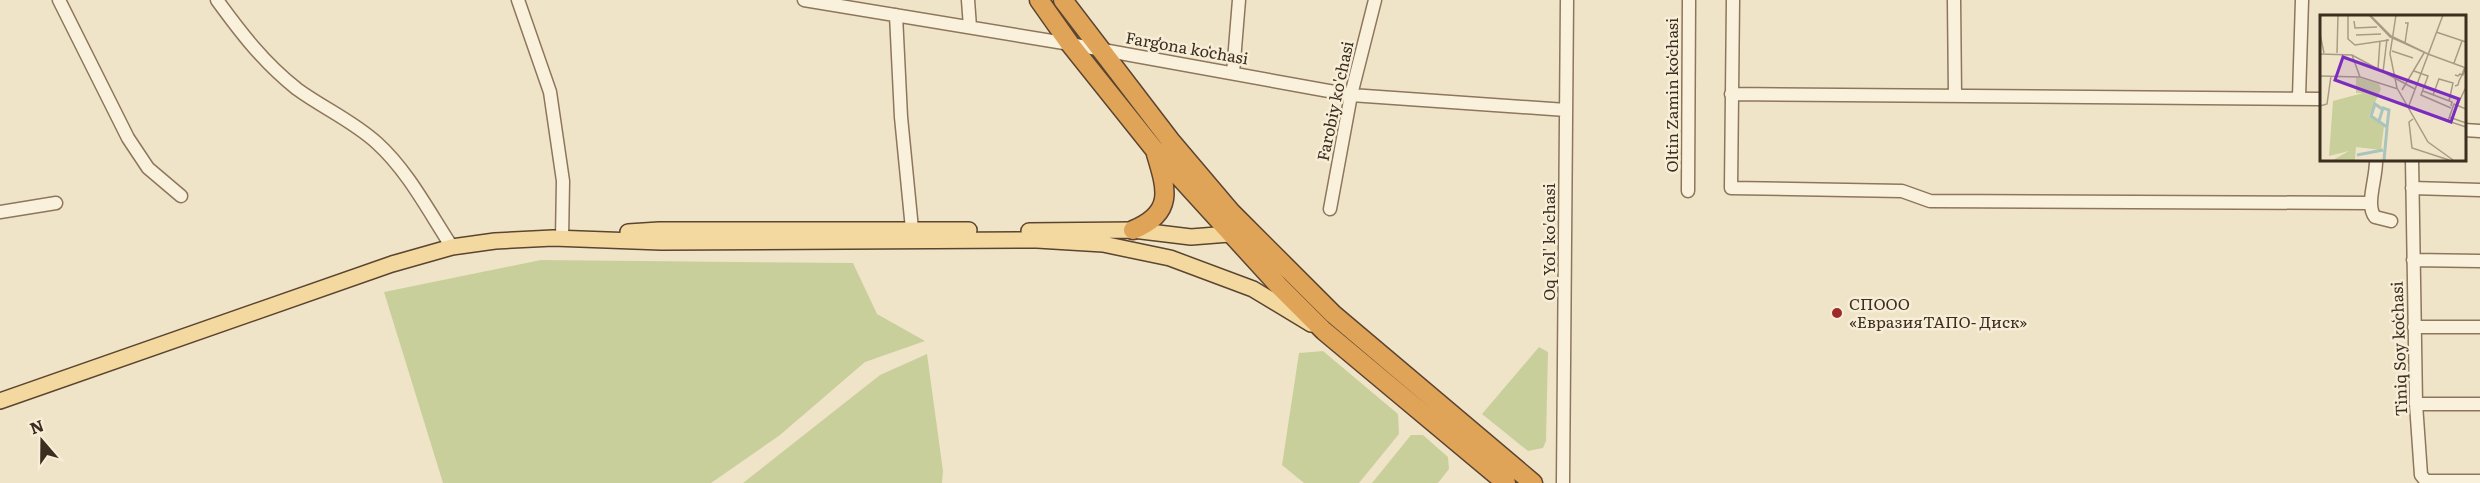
<svg xmlns="http://www.w3.org/2000/svg" width="2480" height="483" font-family="Literata,serif">
<style>
.green{fill:#c9cf9b}
.lines{fill:none;stroke-linecap:round;stroke-linejoin:round}
.minor-casing{stroke:#8d765c;stroke-width:15}
.major-casing{stroke:#5b4430;stroke-width:18}
.highway-casing{stroke:#5b4430;stroke-width:21}
.minor{stroke:#faf1dc;stroke-width:12}
.major{stroke:#f3d9a0;stroke-width:15}
.highway{stroke:#e0a458;stroke-width:18}
.poi-dot{fill:#9e2a2b;stroke:#f7eed8;stroke-width:2}
.labels{text-anchor:middle;stroke-width:5;stroke-linejoin:round;paint-order:stroke}
.street-label{font-size:16px;fill:#3d2e20;stroke:#f7eed8}
.poi-label{font-size:16px;fill:#3d2e20;stroke:#f7eed8;text-anchor:start}
.inset-river{fill:none;stroke:#a9c4bc;stroke-width:3}
.inset-road{fill:none;stroke:#a89b85;stroke-width:1.5}
.view{fill:#7b2cbf;fill-opacity:0.15;stroke:#7b2cbf;stroke-width:3}
.inset-edge{fill:none;stroke:#3d2e20;stroke-width:3}
</style>
<rect width="100%" height="100%" fill="#f0e4c8"/>
<path class="green" d="M541 260 853 263 877 314 925 341 865 362 780 435 711 483H443L384 292Z
M1539 347 1548 352 1546 441 1543 448 1528 451 1482 414Z
M1323 351 1398 414 1399 434 1359 483H1304L1282 465 1299 353Z
M927 354 943 471 942 483H743L880 375Z
M1411 435H1423L1448 457 1449 469 1438 483H1372Z"/>
<g class="lines">
<defs>
<path id="minor" d="M59 0 128 138 148 168 181 196
M217 0C241 33 264 63 297 89 323 108 353 121 377 143 408 171 429 212 452 247
M518 0 550 92 563 181 562 239
M804 0 1070 44 1351 95 1566 110
M968 0 970 27
M1733 0 1731 188 1902 191 1930 201 2369 203
M1954 0 1955 95
M896 15 901 117 912 229
M1233 73 1239 0
M1731 94 2321 99
M2299 97 2302 0
M2464 130 2480 131
M2376 159C2377 178 2365 204 2375 217L2391 221
M2412 159 2416 404 2421 475 2426 481H2480
M2412 188 2480 190
M1688 191 1689 0
M1330 209 1351 95 1375 0
M0 212 56 203
M2413 260 2480 261
M2414 327H2480
M2416 404H2480
M1563 483 1567 0"/>
<path id="major" d="M1029 231 1133 230 1191 237 1242 233
M628 232 659 230H969
M0 401 392 264 452 247 495 241 553 238 661 242 1037 240 1103 244 1170 258 1253 289 1311 324"/>
<path id="highway" d="M1039 0 1070 44 1154 149 1279 286 1324 331 1506 483
M1063 0 1170 140 1231 212 1333 314 1533 483
M1133 230C1174 213 1167 190 1156 154"/>
</defs>
<use href="#minor" class="minor-casing"/>
<use href="#major" class="major-casing"/>
<use href="#highway" class="highway-casing"/>
<use href="#minor" class="minor"/>
<use href="#major" class="major"/>
<use href="#highway" class="highway"/>
</g>
<circle class="poi-dot" cx="1837" cy="313" r="6"/>
<g class="labels">
<g class="street-label">
<text transform="translate(1187 48) rotate(10)" y="6">Fargʻona koʻchasi</text>
<text transform="translate(1672 95) rotate(-90)" y="6">Oltin Zamin koʻchasi</text>
<text transform="translate(1335 101) rotate(-78)" y="6">Farobiy ko'chasi</text>
<text transform="translate(1549 242) rotate(-90)" y="6">Oq Yol' ko'chasi</text>
<text transform="translate(2399 349) rotate(-92)" y="6">Tiniq Soy koʻchasi</text>
</g>
<g class="poi-label">
<text x="1849" y="310">СПООО<tspan x="1849" dy="18">«ЕвразияТАПО- Диск»</tspan></text>
</g>
</g>
<g transform="translate(2320 15)">
<rect width="146" height="146" fill="#f0e4c8"/>
<path d="M36 62 59 69 61 74 49 101 64 111 61 135 36 132 35 145H13L29 136 9 141 13 86 43 78H36Z" fill="#c9cf9b"/>
<path class="inset-river" d="M59 106 63 93 69 95 67 112 51 101 55 89 62 94M37 140 63 135M64 145 67 113"/>
<path class="inset-road" d="M28 0V24L35 30 69 25M49 0 70 22 108 39 71 21 50 0M76 0 70 39 77 73 108 127 133 145M34 6 35 13 57 12M85 8H88L85 28M116 17 146 27M0 19 4 38M36 20 61 19M72 36 93 43M17 38 18 0M0 39 32 40 95 74M108 39 146 53M32 40 40 62M134 48 142 26M58 54 60 26M94 56 108 61 101 80 131 93M63 57 67 24M0 61 40 62 78 74M135 71 138 70 139 66 142 60 144 54H145L143 60H142L140 59 138 61 135 60M82 75 104 38M103 76 132 87 131 91M113 80 119 64 133 68 129 86M0 91 7 89 11 61M137 91 146 72M88 93 123 0M146 94 134 89 128 106 146 112M129 102 146 108M93 104 89 107 92 133 129 145"/>
<path class="view" d="M23 42 139 84 131 107 15 65Z"/>
<rect width="146" height="146" class="inset-edge"/>
</g>
<g transform="translate(42 441) rotate(340)" stroke="#f7eed8" stroke-width="4.5" paint-order="stroke">
<path d="M0-4.5L10 22L0 15L-10 22Z" fill="#3d2e20"/>
<text y="-9" font-size="16" font-weight="bold" text-anchor="middle" fill="#3d2e20">N</text>
</g>
</svg>
